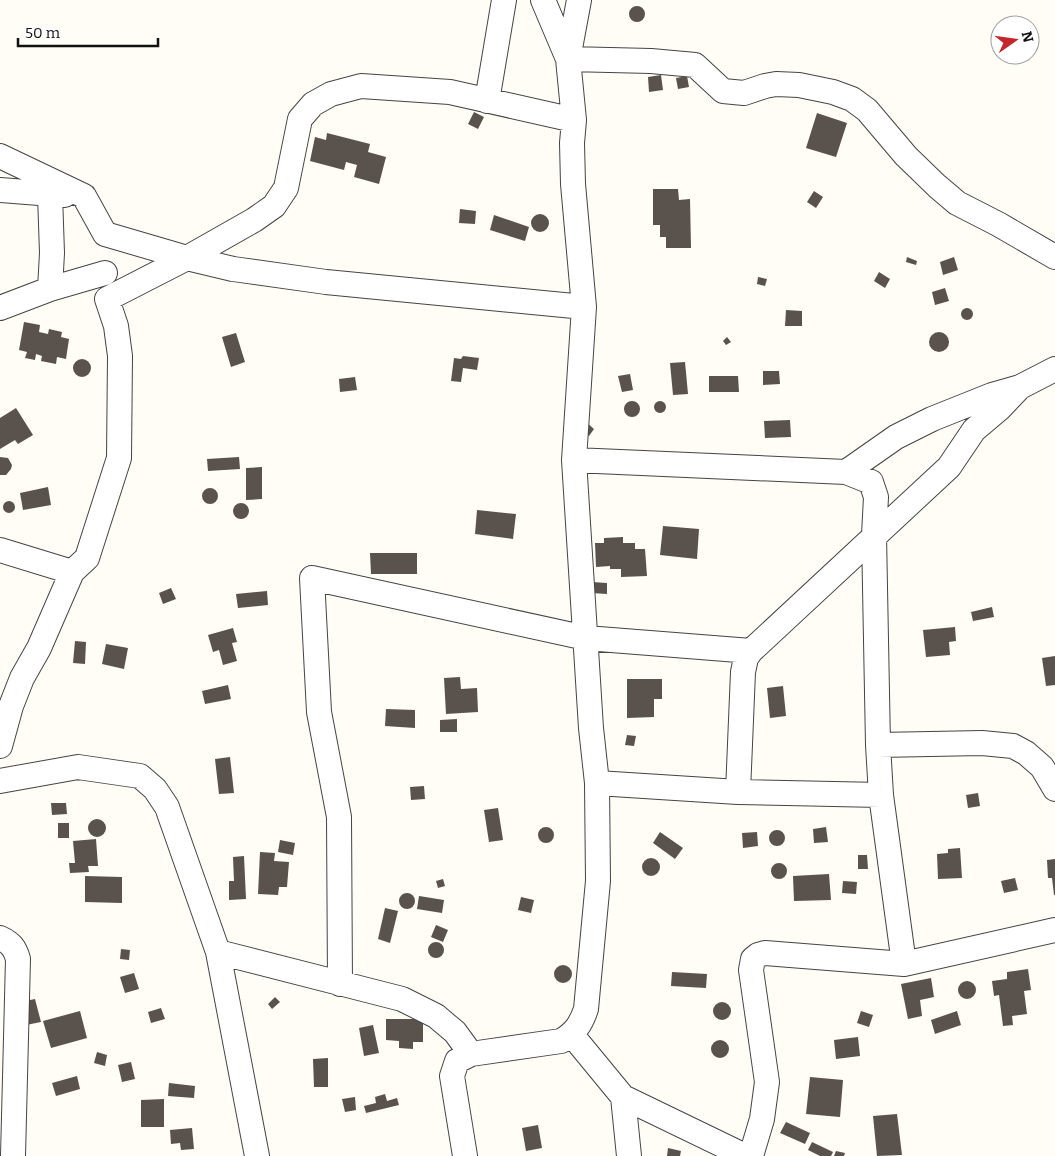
<svg xmlns="http://www.w3.org/2000/svg" width="1055" height="1156" font-family="Bitter,serif">
<style>
.building{fill:#5a524d}
.lines{fill:none;stroke-linecap:round;stroke-linejoin:round}
.minor-casing{stroke:#444;stroke-width:26}
.minor{stroke:#fff;stroke-width:24}
</style>
<rect width="100%" height="100%" fill="#fffdf5"/>
<path class="building" d="M629 14a8 8 0 1 1 16 0a8 8 0 1 1-16 0Z
M661 75 663 90 649 92 648 77Z
M687 76 689 87 678 89 676 78Z
M474 112 484 117 478 129 468 124Z
M817 113 847 123 836 157 806 148Z
M327 133 370 144 368 152 386 157 379 184 354 177 357 165 346 162 344 170 310 161 315 137 326 140Z
M653 189H678L679 200 690 199 691 248H666V237H660V225H653Z
M814 191 823 197 816 208 807 202Z
M460 209 476 211 475 224 459 223Z
M531 223a9 9 0 1 1 18 0a9 9 0 1 1-18 0Z
M494 215 529 227 525 241 490 230Z
M907 257 917 261 916 265 906 262Z
M954 257 958 270 943 275 940 262Z
M879 272 890 279 885 288 874 281Z
M758 277 767 279 765 286 757 284Z
M945 288 949 301 935 305 932 292Z
M961 314a6 6 0 1 1 12 0a6 6 0 1 1-12 0Z
M786 310 802 311V326H785Z
M24 322 40 325 39 332 48 334 49 329 62 332 61 337 69 339 66 359 57 357 56 364 41 361 42 356 36 354 35 360 25 358 27 352 19 350Z
M929 342a10 10 0 1 1 20 0a10 10 0 1 1-20 0Z
M236 333 245 362 231 367 222 337Z
M727 337 731 342 726 345 723 341Z
M463 356 479 358 477 370 463 368 461 382 451 381 454 358 461 359Z
M73 368a9 9 0 1 1 18 0a9 9 0 1 1-18 0Z
M685 362 688 394 673 395 670 363Z
M763 371H779L780 384 763 385Z
M630 374 633 390 622 392 618 376Z
M709 376H738L739 392H709Z
M355 377 357 390 340 392 339 379Z
M654 407a6 6 0 1 1 12 0a6 6 0 1 1-12 0Z
M624 409a8 8 0 1 1 16 0a8 8 0 1 1-16 0Z
M16 408 33 435 18 444 15 440 0 449V418Z
M790 420 791 437 765 438 764 421Z
M586 422 594 429 589 436 580 429Z
M0 457 8 458 12 465 11 469 6 475H0Z
M239 457 240 469 208 471 207 459Z
M262 467V499L246 500V468Z
M48 487 51 505 23 510 20 493Z
M202 496a8 8 0 1 1 16 0a8 8 0 1 1-16 0Z
M3 507a6 6 0 1 1 12 0a6 6 0 1 1-12 0Z
M233 511a8 8 0 1 1 16 0a8 8 0 1 1-16 0Z
M477 510 516 514 513 539 475 534Z
M663 526 699 529 697 559 660 555Z
M623 537V543H635V549H645L647 576 621 577V569H610V566L596 567 595 543H604V538Z
M370 553H417V574H371Z
M592 582 607 583V594L591 593Z
M171 588 176 599 163 604 159 593Z
M267 591 268 605 238 608 236 594Z
M992 607 994 617 973 621 971 612Z
M955 627 956 641 949 642 950 655 926 657 923 630Z
M233 628 237 642 232 643 237 661 223 665 219 650 213 652 208 635Z
M75 641 86 642 85 664 73 663Z
M106 644 128 648 124 669 102 664Z
M1055 656V685L1046 686 1042 658Z
M460 677 461 689 477 688 478 712 446 714 444 678Z
M627 679H662V699H654V717L627 718Z
M228 685 231 699 205 704 202 691Z
M783 686 786 716 770 718 767 688Z
M386 709 415 710V728L385 726Z
M457 719V732H440V720Z
M627 735 636 736 634 746 625 745Z
M230 757 234 793 219 794 215 759Z
M424 786 425 799 411 800 410 787Z
M978 793 980 806 968 808 966 795Z
M51 803H66L67 814 52 815Z
M498 808 503 840 489 842 484 810Z
M88 828a9 9 0 1 1 18 0a9 9 0 1 1-18 0Z
M58 823H69V838H58Z
M538 835a8 8 0 1 1 16 0a8 8 0 1 1-16 0Z
M826 827 828 842 814 843 813 829Z
M769 838a8 8 0 1 1 16 0a8 8 0 1 1-16 0Z
M660 832 683 848 675 859 653 843Z
M757 832 758 846 743 848 742 833Z
M96 839 98 866H88L89 872 70 873 69 863H75L73 841Z
M280 840 295 843 293 855 278 852Z
M960 848 962 878 938 879 937 854 948 853V849Z
M260 852 275 853 274 861 289 862 287 887H279L278 895 258 894Z
M858 855H867L868 869H858Z
M244 856 246 899 229 900V881H234L233 857Z
M642 867a9 9 0 1 1 18 0a9 9 0 1 1-18 0Z
M1055 859V895H1054L1052 878H1048L1047 860Z
M771 871a8 8 0 1 1 16 0a8 8 0 1 1-16 0Z
M829 874 831 900 794 901 793 876Z
M85 876 122 877V903L85 902Z
M1015 878 1018 890 1004 893 1001 881Z
M443 879 445 886 438 888 436 881Z
M843 881 857 882 856 894 842 893Z
M399 901a8 8 0 1 1 16 0a8 8 0 1 1-16 0Z
M419 896 444 900 442 913 417 909Z
M521 897 534 900 531 913 518 910Z
M385 908 398 911 390 943 378 939Z
M436 925 448 930 443 942 431 937Z
M428 950a8 8 0 1 1 16 0a8 8 0 1 1-16 0Z
M121 949 130 950 129 960 120 959Z
M554 974a9 9 0 1 1 18 0a9 9 0 1 1-18 0Z
M1028 969 1031 990 1024 991 1027 1014 1012 1016 1013 1025 1003 1026 999 995 994 996 992 981 1007 979V972Z
M672 972 707 974 706 988 671 986Z
M134 973 139 989 125 993 120 977Z
M931 978 934 997 920 1000 922 1016 908 1019 901 984Z
M958 990a9 9 0 1 1 18 0a9 9 0 1 1-18 0Z
M275 997 280 1002 272 1009 268 1004Z
M35 999 41 1022 26 1025 20 1002Z
M713 1011a9 9 0 1 1 18 0a9 9 0 1 1-18 0Z
M161 1008 165 1019 151 1023 148 1012Z
M80 1011 87 1038 51 1048 43 1021Z
M861 1011 873 1015 869 1027 857 1023Z
M957 1011 961 1025 935 1034 931 1020Z
M386 1019H423V1042H413V1049L399 1048V1041L386 1040Z
M373 1025 379 1053 364 1056 359 1028Z
M858 1037 860 1056 836 1059 834 1040Z
M711 1049a9 9 0 1 1 18 0a9 9 0 1 1-18 0Z
M97 1052 107 1055 105 1066 94 1063Z
M328 1058V1087H314L313 1059Z
M131 1062 135 1079 122 1082 118 1065Z
M77 1076 80 1089 56 1096 52 1083Z
M810 1077 843 1080 840 1117 806 1114Z
M169 1083 195 1086 194 1098 168 1096Z
M385 1094 387 1101 397 1098 399 1105 366 1113 364 1106 376 1103 375 1097Z
M355 1097 356 1110 345 1112 342 1099Z
M164 1099V1127H141V1100Z
M897 1114 902 1155 877 1156 873 1116Z
M786 1122 810 1133 805 1144 780 1133Z
M538 1125 542 1148 526 1151 522 1128Z
M192 1128 194 1149 181 1150 180 1143 171 1144 170 1130Z
M812 1142 833 1152 831 1156H820L808 1150Z
M668 1148 681 1151 680 1156H667Z
M836 1151 845 1153 844 1156H834Z"/>
<g class="lines">
<defs>
<path id="minor" d="M543 0 568 59 651 61 695 65 723 91 744 93 765 86 776 84 799 85 833 92 852 99 867 110 906 156 937 186 957 203 998 224 1055 257
M487 101 504 0
M0 156 84 196 105 234 187 258 233 269 326 282 584 307
M0 190 65 195
M50 289 52 253 50 195
M0 308 50 289 105 273
M574 460 846 472 896 437 932 419 992 395 1020 387 1055 369
M846 472 871 482 876 497 874 535 878 745 881 795 904 964
M0 550 72 572
M878 745 982 743 1013 746 1026 753 1042 767 1055 789
M0 746 11 706 22 678 39 648 72 572 87 558 119 458 120 356 116 326 107 299 187 258 254 220 274 206 286 188 300 119 313 104 331 94 361 86 450 92 574 120
M0 781 78 767 140 776 155 789 167 807 218 952 402 999 436 1016 455 1032 471 1054
M597 783 738 792 881 795
M738 792 743 672 746 658 751 651
M0 938C11 943 15 948 18 959L13 1156
M218 952 257 1156
M340 984 339 817 319 712 312 578 586 638 751 651 949 467 974 430 1000 408 1020 387
M572 1035 623 1097 745 1156
M623 1097 629 1156
M465 1156 452 1076 457 1061 471 1054 561 1041C575 1033 581 1024 586 1009L598 881 597 783 591 728 574 460 584 307 573 184 572 143 574 120 568 59 579 0
M751 1156 762 1119 767 1082 751 970 753 959 758 955 765 953 904 964 1055 930"/>
</defs>
<use href="#minor" class="minor-casing"/>
<use href="#minor" class="minor"/>
</g>
<g transform="translate(1015 40) rotate(76)"><circle r="24" fill="#ffffff" stroke="#a0a0a0"/>
<path d="M0-4L9 19L0 12L-9 19Z" fill="#c4262e"/>
<text y="-8" font-size="14" font-weight="bold" text-anchor="middle" fill="#111111">N</text>
</g>
<path d="M18 38v8h140v-8" fill="none" stroke="#111111" stroke-width="2.5"/>
<text x="25" y="38" font-size="15" fill="#111111" stroke="#ffffff" stroke-width="4" paint-order="stroke">50 m</text>
</svg>
